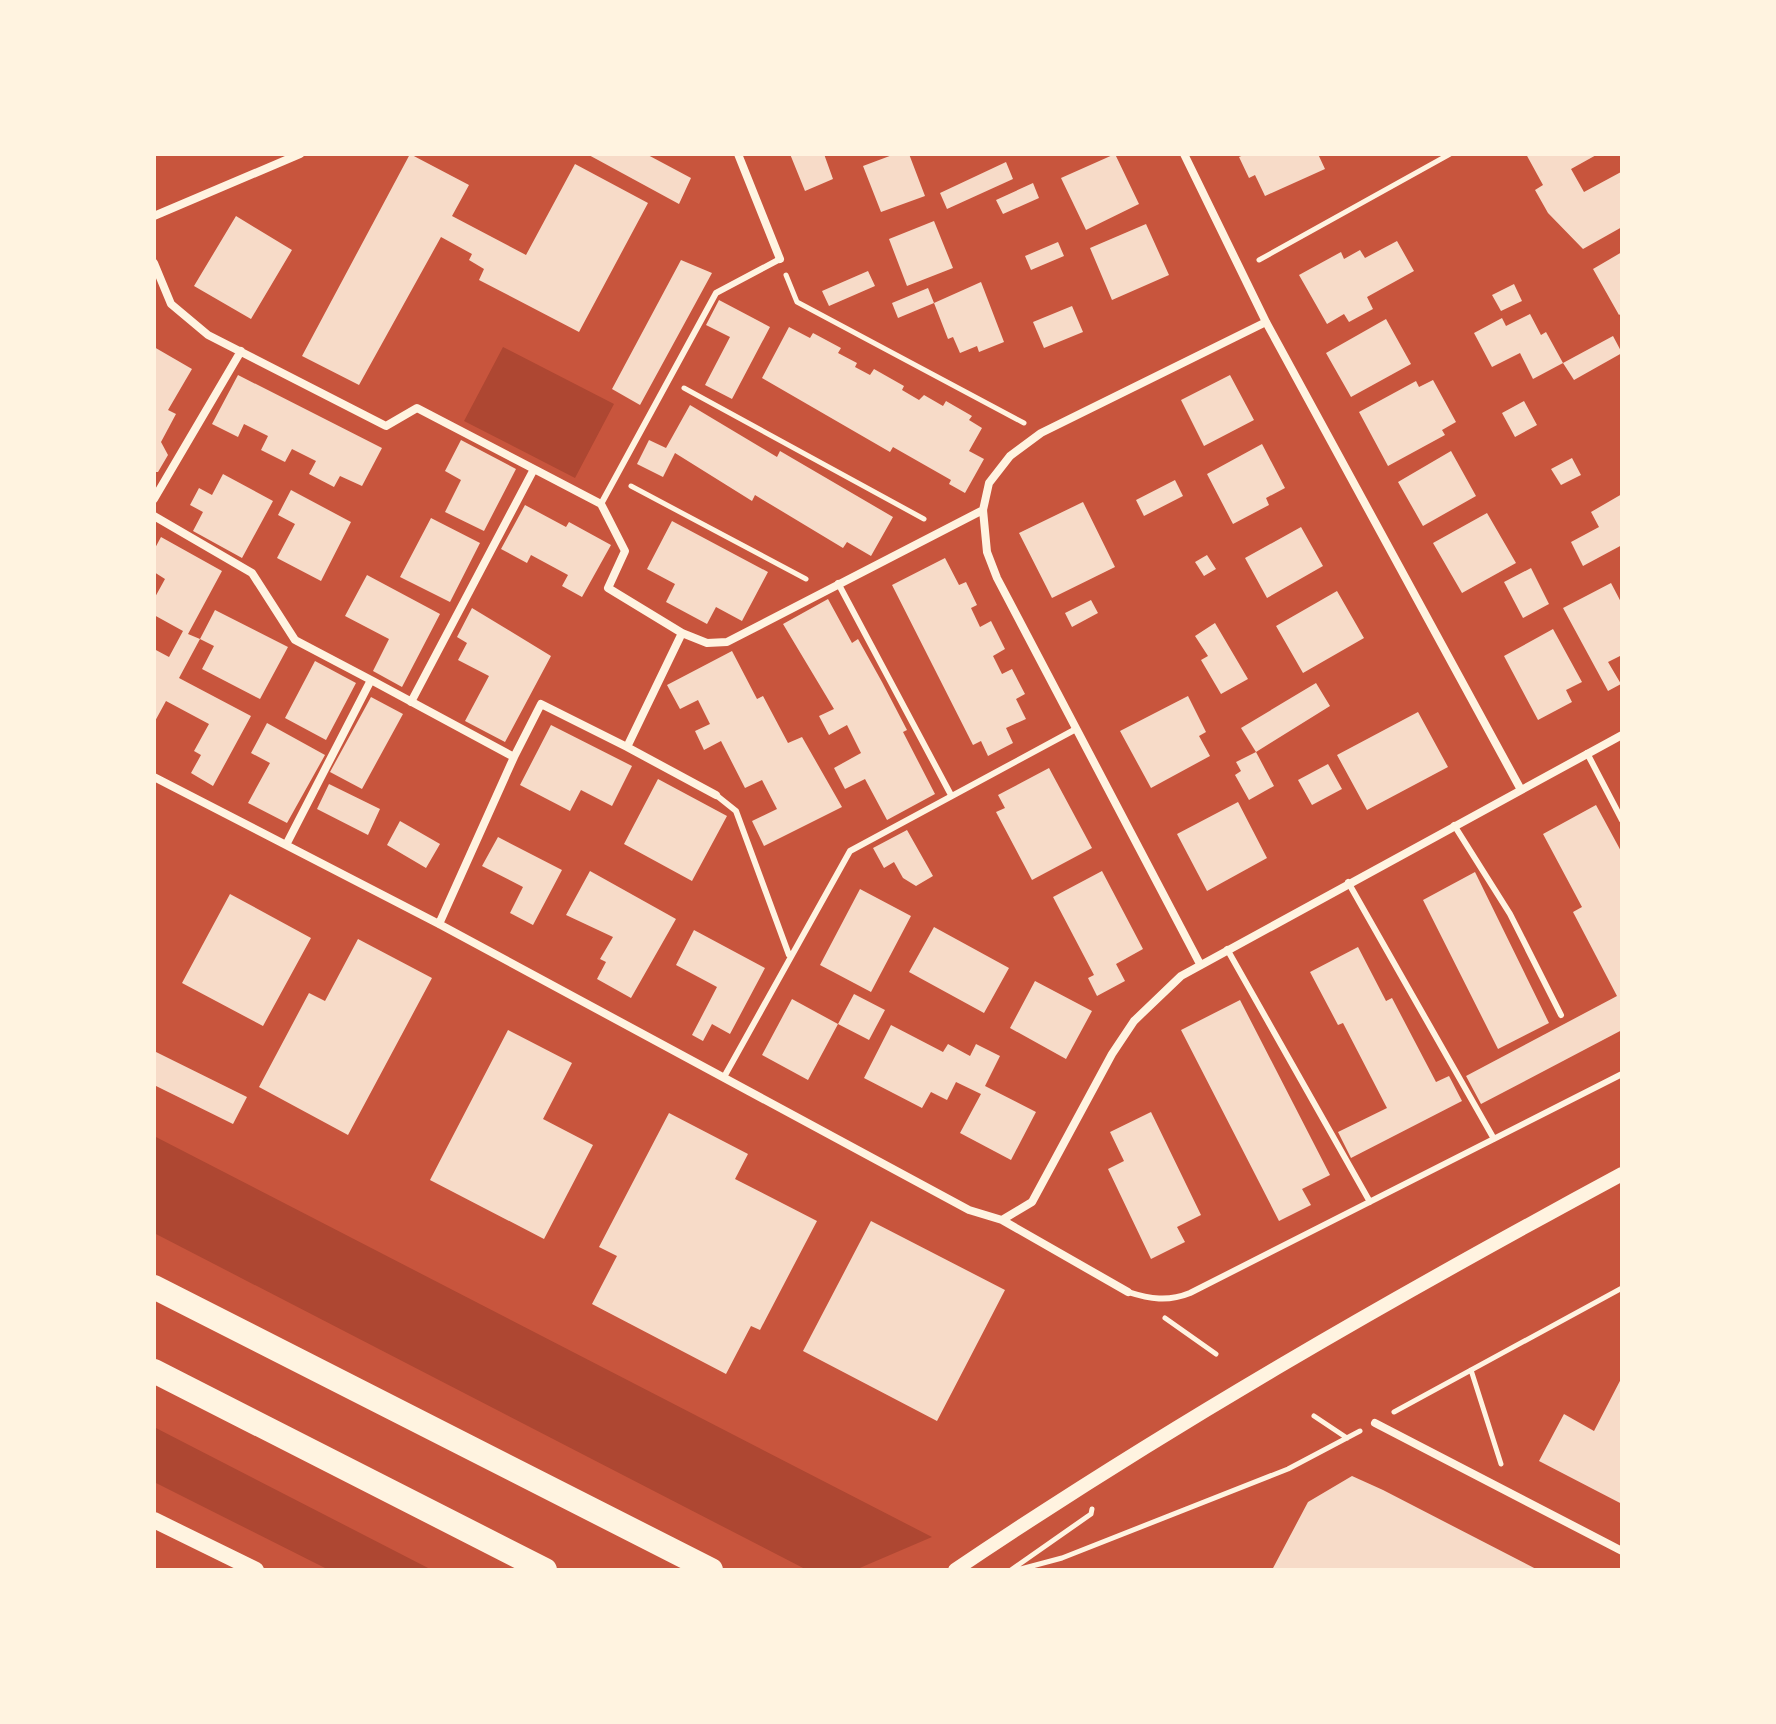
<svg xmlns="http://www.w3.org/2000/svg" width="1776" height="1724" font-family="'Alegreya Sans',sans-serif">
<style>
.green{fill:#ae4732}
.building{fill:#f7dbc8}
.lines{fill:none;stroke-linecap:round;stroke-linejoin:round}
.path{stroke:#fff3e0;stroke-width:5}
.service{stroke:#fff3e0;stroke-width:6}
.minor{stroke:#fff3e0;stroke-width:8}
.tertiary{stroke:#fff3e0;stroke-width:14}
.secondary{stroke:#fff3e0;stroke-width:16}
.motorway{stroke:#fff3e0;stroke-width:24}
</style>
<rect width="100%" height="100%" fill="#c8553d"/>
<path class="green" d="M503 347 614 404 575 478 464 421Z
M154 1136 932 1537 855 1570H807L154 1233Z
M154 1427 432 1570H329L154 1482Z"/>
<path class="building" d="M410 154 469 185 452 216 526 255 575 164 648 203 579 332 479 280 484 269 469 260 472 254 441 237 359 385 302 356Z
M587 154H646L691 178 679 204Z
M790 154H824L833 179 805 191Z
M895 154H909L925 196 881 212 863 166Z
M1115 154 1139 204 1086 230 1061 178Z
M1246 154H1318L1325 169 1265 196 1255 175 1249 178 1239 157Z
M1526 154H1598L1571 169 1584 192 1621 172 1622 227 1583 249 1548 213 1535 190 1543 185Z
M1006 162 1013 179 947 209 940 193Z
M1033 183 1039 198 1003 214 996 200Z
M236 216 292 250 251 319 194 286Z
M934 221 953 268 907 286 889 239Z
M1146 224 1169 275 1112 300 1090 248Z
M1397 241 1414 271 1367 297 1373 309 1349 322 1344 314 1327 324 1299 275 1341 252 1344 259 1360 250 1365 258Z
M1058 242 1064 256 1031 270 1025 256Z
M1622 252V313L1619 315 1593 269Z
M681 260 712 273 640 405 612 389Z
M868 271 875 286 829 306 822 291Z
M981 282 1004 342 979 352 977 346 960 353 953 337 948 339 934 303Z
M1514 284 1522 301 1501 311 1492 295Z
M928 288 934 303 898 318 892 303Z
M719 300 770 327 732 399 705 385 730 337 706 325Z
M1072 306 1083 332 1044 348 1033 322Z
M1530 314 1541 335 1546 332 1563 363 1533 379 1520 353 1492 367 1474 333 1502 318 1506 326Z
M1386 319 1411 364 1351 397 1326 353Z
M789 327 810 338 813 333 841 348 838 353 857 363 855 367 870 375 874 369 904 386 902 390 919 400 924 395 943 406 946 401 972 416 969 420 982 428 969 451 984 459 965 493 949 484 951 480 893 447 890 452 762 378Z
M1613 336 1622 353 1574 380 1563 363Z
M154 347 192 369 168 410 176 414 161 442 168 455 158 472H154Z
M238 375 382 448 362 486 340 476 334 487 309 474 316 461 292 449 285 462 261 450 268 436 244 424 238 437 212 424Z
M1230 375 1254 420 1204 446 1181 400Z
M1433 380 1456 422 1442 430 1445 435 1388 466 1359 412 1416 381 1419 387Z
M1524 401 1537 425 1515 437 1502 413Z
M690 405 777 457 780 451 893 517 871 556 847 542 843 548 755 495 752 501 675 453 663 477 637 464 649 440 666 448Z
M461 440 516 469 484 531 445 512 461 480 445 471Z
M1262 444 1285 488 1266 498 1269 505 1233 524 1207 474Z
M1451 451 1476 496 1423 526 1398 482Z
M1572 458 1581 475 1561 485 1551 469Z
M223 474 273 501 242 558 193 531 203 512 190 505 199 488 212 495Z
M1175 480 1183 496 1144 516 1136 500Z
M291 490 351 522 321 581 277 558 295 524 278 515Z
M1622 494V545L1583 566 1571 542 1599 527 1591 512Z
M1083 502 1115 567 1052 598 1019 533Z
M525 505 566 527 569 522 611 545 582 597 562 586 568 575 531 555 527 563 501 549Z
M1487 513 1516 563 1462 593 1433 543Z
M431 518 480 543 450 602 400 577Z
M672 521 768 572 742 621 716 607 707 624 666 602 675 584 647 569Z
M1301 527 1323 566 1267 598 1245 558Z
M161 537 222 571 188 634 200 639 215 610 288 647 260 699 202 669 214 646 200 639 179 678 251 716 213 786 191 773 201 755 194 751 209 724 166 701 154 723V649L169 657 183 631 154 615V599L165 579 154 572V550Z
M1207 555 1216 569 1204 576 1195 562Z
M945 558 959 585 966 582 977 605 971 608 980 627 991 621 1005 649 993 656 1002 674 1012 669 1025 694 1016 699 1026 719 1006 728 1013 743 988 756 981 741 973 745 892 585Z
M1531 568 1549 604 1523 618 1504 582Z
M367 575 440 614 402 687 373 671 389 639 345 616Z
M1611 583 1622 604V655L1608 662 1621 684 1608 691 1563 608Z
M1337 591 1364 638 1303 673 1276 626Z
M828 599 852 643 858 639 882 682 907 730 903 732 935 794 887 820 865 779 845 789 834 768 861 753 847 725 829 735 819 716 834 709 783 624Z
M1091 600 1098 613 1072 627 1065 613Z
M472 608 551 656 505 742 465 721 489 676 458 660 467 643 457 637Z
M1215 623 1248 679 1221 694 1201 660 1208 656 1195 636Z
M1553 629 1582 682 1566 690 1572 702 1538 720 1504 656Z
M732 651 757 699 763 696 788 743 802 737 842 807 764 846 752 821 777 809 762 780 745 788 721 741 704 750 695 731 710 724 698 700 680 709 667 685Z
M315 661 356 683 326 740 285 718Z
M1316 683 1330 706 1256 752 1241 728Z
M1188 696 1206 732 1199 736 1210 756 1151 788 1120 731Z
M371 697 403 714 362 789 330 772Z
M1418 712 1448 767 1367 810 1337 755Z
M267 723 325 755 287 823 248 803 270 763 251 753Z
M551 725 632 766 612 806 581 790 570 811 520 785Z
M1256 752 1274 786 1249 800 1235 775 1241 771 1236 762Z
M1328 764 1342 789 1312 805 1298 780Z
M1049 768 1092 848 1032 880 996 812 1005 808 998 795Z
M658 779 727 816 692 881 624 844Z
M329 784 380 809 368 835 317 809Z
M1238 802 1267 858 1207 891 1177 834Z
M1596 805 1622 853V1030L1481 1104 1466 1076 1617 996 1573 912 1582 907 1543 834Z
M400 821 440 844 426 868 387 845Z
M907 830 933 876 916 886 903 878 894 862 884 868 873 848Z
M498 837 562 870 533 925 510 913 523 887 482 866Z
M590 871 676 919 631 998 597 979 606 962 600 959 613 937 566 915Z
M1102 871 1143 949 1116 964 1125 981 1097 996 1088 978 1094 975 1053 897Z
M1475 872 1549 1023 1498 1049 1423 900Z
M860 889 911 916 871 992 820 965Z
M230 894 311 938 263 1026 182 983Z
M934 927 1009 968 984 1013 909 972Z
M694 930 765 968 730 1034 712 1024 703 1041 692 1035 717 987 676 965Z
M358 939 432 978 348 1135 259 1087 309 993 325 1001Z
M1358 947 1386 1001 1392 998 1436 1082 1449 1076 1462 1101 1351 1158 1338 1132 1387 1108 1343 1023 1338 1025 1310 972Z
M1035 981 1092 1011 1066 1059 1010 1028Z
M854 994 885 1010 869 1040 838 1024 808 1080 762 1055 792 999 838 1024Z
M1240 1000 1330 1175 1302 1189 1311 1205 1279 1221 1181 1030Z
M891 1025 943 1052 948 1044 970 1056 976 1044 1000 1056 985 1086 1036 1112 1011 1160 960 1133 981 1094 956 1082 947 1100 931 1092 922 1108 864 1078Z
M508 1030 572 1063 543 1119 593 1145 544 1239 430 1180Z
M154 1051 247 1097 233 1124 154 1085Z
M1151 1112 1201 1215 1177 1227 1185 1242 1151 1259 1108 1169 1124 1161 1110 1132Z
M669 1113 748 1154 735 1179 817 1221 760 1330 751 1326 726 1374 592 1304 617 1256 599 1247Z
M871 1221 1005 1290 937 1421 803 1351Z
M1622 1377V1504L1539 1461 1564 1414 1594 1431Z
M1352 1476 1383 1490 1538 1570H1272L1308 1502Z"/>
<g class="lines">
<path class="path" d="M1259 260 1450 154
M786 275 797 302 1024 423
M684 388 924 519
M631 486 806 579
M1165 1318 1216 1354
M1471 1370 1501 1464
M1394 1412 1622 1288
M1314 1416 1347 1438
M1011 1570 1091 1514 1092 1509
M1017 1570 1062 1558 1288 1469 1360 1431"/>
<path class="service" d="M601 504 716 293 780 259
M838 583 951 795
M1587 753 1622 820
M716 795 736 811 789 955
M1454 825 1510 914 1561 1015
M1348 882 1494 1139
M1227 949 1370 1202
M724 1077 850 851 1076 729
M1128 1292C1150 1299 1168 1302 1190 1293L1622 1074"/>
<path class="minor" d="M738 154 780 259
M1184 154 1266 322 1520 788
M154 216 300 154
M154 263 171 304 208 335 386 426 417 408 534 469
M154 499 241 351
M154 516 252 573 295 640 371 680
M682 633 707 643 727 642 983 510
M411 702 534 469 601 504 625 551 608 588 682 633 627 747 541 704 514 757
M627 747 716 795
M154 777 439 924 969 1210 1002 1220 1128 1292
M286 845 371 680 514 757 439 924
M1200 964 997 578 987 552 983 510 989 483 1010 456 1041 433 1266 322
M1002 1220 1032 1202 1112 1054 1134 1021 1181 976 1622 735
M1375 1423 1622 1551"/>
<path class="tertiary" d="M955 1570C1170 1425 1394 1297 1622 1174"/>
<path class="secondary" d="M154 1520 256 1570"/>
<path class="motorway" d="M154 1287 711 1570
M154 1371 545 1570"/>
</g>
<rect width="1776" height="1724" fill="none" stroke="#fff3e0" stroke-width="312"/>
</svg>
